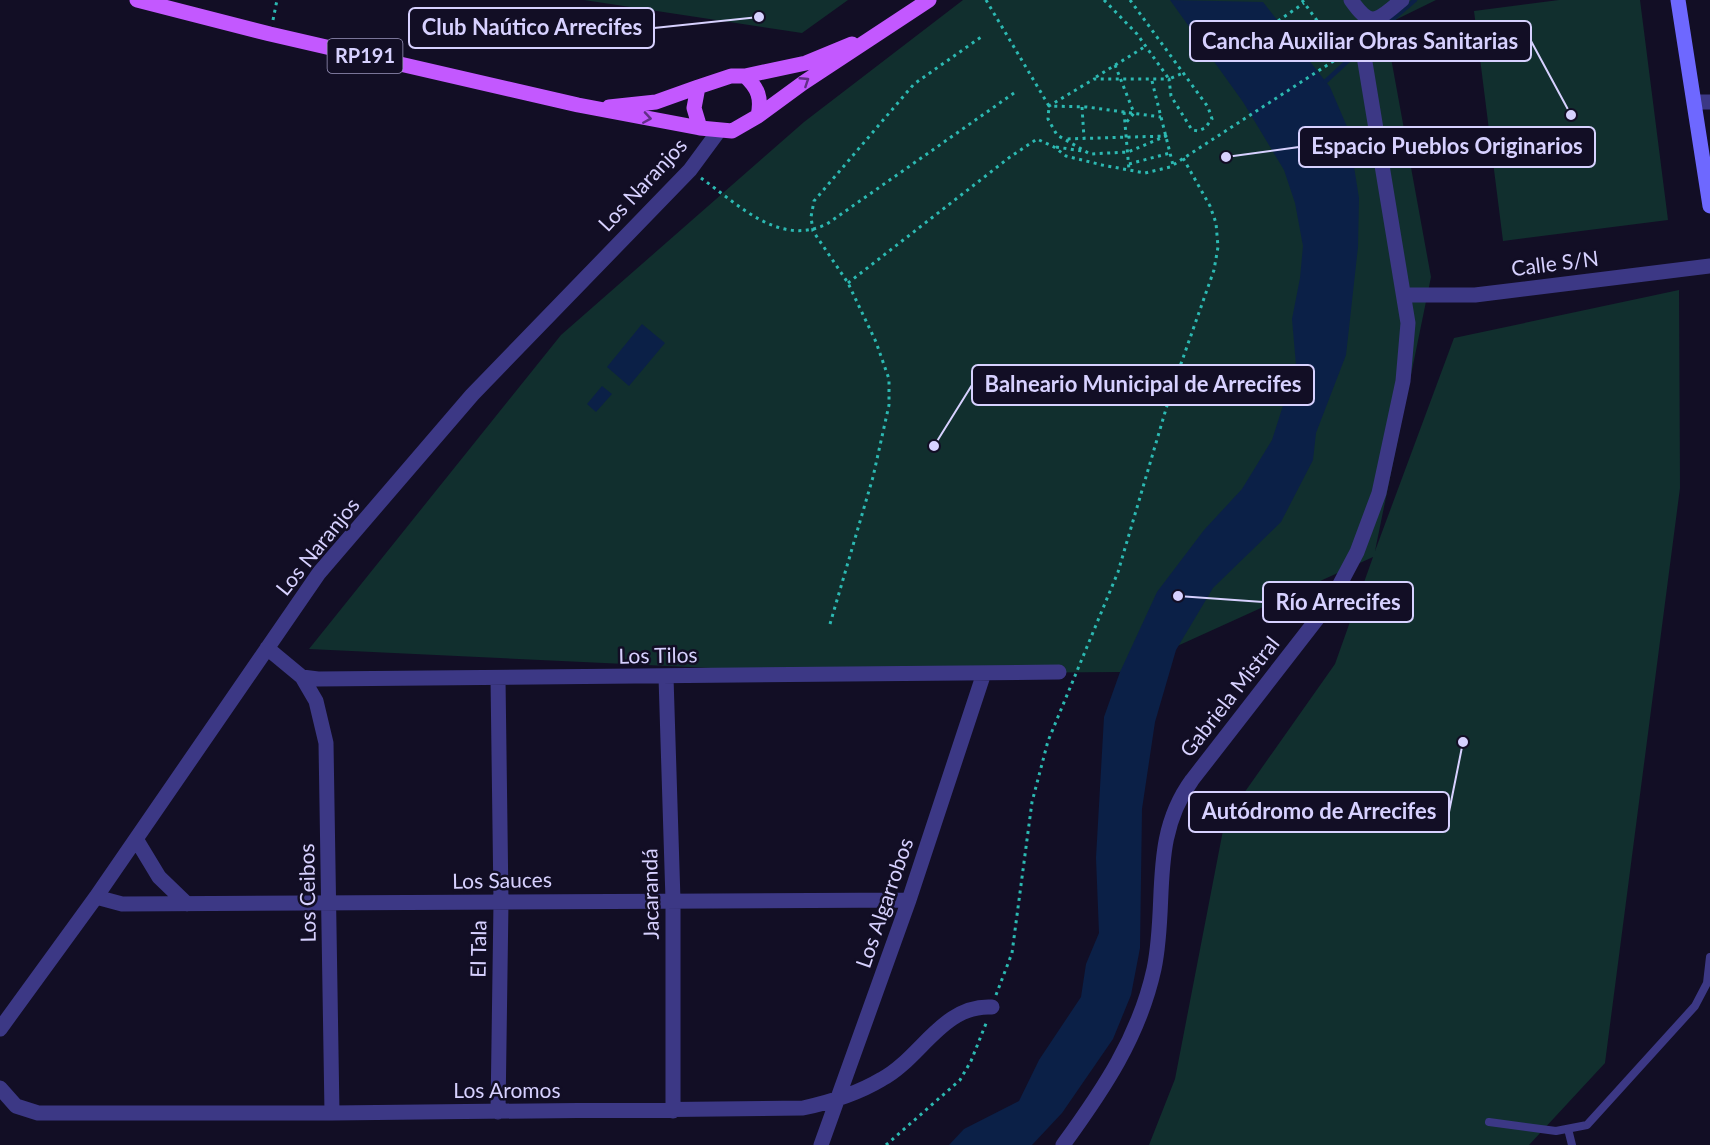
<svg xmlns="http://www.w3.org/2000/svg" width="1710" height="1145" font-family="Lato,sans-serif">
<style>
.green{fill:#112f2e}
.water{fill:#0b2047}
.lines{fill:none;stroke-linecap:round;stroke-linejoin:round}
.stream{stroke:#0b2047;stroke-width:4.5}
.path{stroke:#2cb9b2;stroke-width:3;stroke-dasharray:3 4.5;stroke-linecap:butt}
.service{stroke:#3c3885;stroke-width:8}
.minor{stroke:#3c3885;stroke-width:15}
.secondary{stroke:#6e68ff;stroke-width:15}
.primary{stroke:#c358ff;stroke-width:15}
.oneway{stroke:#622f87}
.labels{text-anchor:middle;stroke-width:5;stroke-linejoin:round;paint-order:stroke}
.shield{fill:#120e25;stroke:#9c96be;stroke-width:1.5}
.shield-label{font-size:20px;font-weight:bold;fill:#d7d1ff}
.street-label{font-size:21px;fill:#d7d1ff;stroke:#120e25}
.leader{fill:none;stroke:#d7d1ff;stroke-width:2}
.callout-dot{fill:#d7d1ff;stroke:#120e25;stroke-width:2}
.callout{fill:#120e25;stroke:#d7d1ff;stroke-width:2}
.callout-label{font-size:22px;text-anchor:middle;font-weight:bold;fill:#d7d1ff}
</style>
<rect width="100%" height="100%" fill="#120e25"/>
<path class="green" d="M584 0H848L802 33Z
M963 0H1436L1385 25 1431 277 1375 551 1454 338 1679 290 1680 488 1605 1063 1529 1145H1149L1175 1079 1225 820 1335 664 1373 557 1120 672 838 674 309 649 561 335 804 122Z
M1559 0H1640L1668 220 1503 241 1474 11Z"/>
<path class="water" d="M1170 0 1263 2 1330 87 1348 129 1359 198 1358 247 1346 355 1316 433 1313 460 1281 522 1213 588 1176 650 1155 722 1142 809 1140 948 1131 995 1113 1039 1062 1113 1032 1145H949L964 1129 1019 1101 1039 1060 1081 997 1086 964 1099 933 1096 858 1104 717 1120 672 1157 592 1204 530 1242 489 1272 440 1296 365 1292 319 1300 278 1303 246 1295 203 1284 170 1243 102Z
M642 324 665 343 629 386 607 367Z
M602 386 612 394 596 412 587 404Z"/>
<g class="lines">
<path class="stream" d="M1374 35 1415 0
M1326 81 1352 57"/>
<path class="path" d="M986 0 1049 106 1048 119 1057 135 1090 154 1128 152 1166 136 1064 139
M1104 0 1137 34 1169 79 1183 73
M1130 0 1208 107 1212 119 1205 128 1198 131 1192 130 1171 96 1169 79H1094L1049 106 1087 107 1161 117
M1302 0 1332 41 1349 51
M273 20 277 0
M1278 21 1304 3
M1115 65 1134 113 1125 124
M1096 77 1146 46
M1152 81 1173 165
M1082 107 1084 138
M1124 112 1129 170
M1056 147 1082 151
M1129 164 1170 153
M701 178C739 205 779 247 827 224L1014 93
M848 283 1010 157 1037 139 1054 147 1066 156 1102 165 1145 173 1170 167 1349 51
M830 624 873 477 889 405V379L876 342 848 283 813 231 811 217 814 201 914 84 984 35
M996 995 1012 953 1032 802 1048 741 1118 572 1171 392 1214 270 1218 247 1216 223 1210 206 1183 158
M886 1145 960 1080 971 1061 987 1021"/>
<path class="service" d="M1489 1122 1556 1131 1587 1125 1695 1006 1707 983 1710 957
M1568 1129 1572 1145"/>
<path class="minor" d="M1351 0C1372 30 1377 20 1402 0
M1695 102H1710
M1405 295H1475L1710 266
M267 648 302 677 318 679 1059 672
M302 677 316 701 326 743 332 1113
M666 677 673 900V1111
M498 678 501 902 498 1112
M136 839 159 877 187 904
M96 897 122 904 909 900
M0 1029 96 897 319 573 472 395 690 170 718 132
M0 1088 16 1106 38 1113H332L803 1108C831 1102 857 1094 882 1079 921 1058 943 1004 992 1007
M821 1145 909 900 984 673
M1063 1145C1103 1090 1139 1037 1154 969 1168 902 1149 839 1192 780L1331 601 1357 552 1379 493 1403 381 1408 323 1362 44 1368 20"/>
<path class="secondary" d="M1678 0 1710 206"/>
<path class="primary" d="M137 0 270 34 578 105 700 128
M731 76H745C758 88 762 98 758 116L732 131 700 128 694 108 698 87Z
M745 76 806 63 852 44
M609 107 656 102 698 87
M758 116 803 83 929 0"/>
</g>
<defs><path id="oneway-chevron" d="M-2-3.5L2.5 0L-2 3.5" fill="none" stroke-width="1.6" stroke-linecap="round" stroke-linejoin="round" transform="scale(1.5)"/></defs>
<g class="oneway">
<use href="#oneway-chevron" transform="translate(805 81) rotate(-33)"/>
<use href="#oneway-chevron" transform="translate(647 118) rotate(9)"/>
</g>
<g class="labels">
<rect class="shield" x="327.5" y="39" width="75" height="34" rx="4.5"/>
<g class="shield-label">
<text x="365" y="63">RP191</text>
</g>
<g class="street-label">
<text transform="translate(643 185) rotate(-47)" y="7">Los Naranjos</text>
<text transform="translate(1555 264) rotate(-7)" y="7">Calle S/N</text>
<text transform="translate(318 547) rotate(-51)" y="7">Los Naranjos</text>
<text transform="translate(658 656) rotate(-1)" y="7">Los Tilos</text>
<text transform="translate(1230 697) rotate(-52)" y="7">Gabriela Mistral</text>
<text transform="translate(502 881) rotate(-1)" y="7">Los Sauces</text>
<text transform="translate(308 893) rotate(-91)" y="7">Los Ceibos</text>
<text transform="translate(651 894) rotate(-91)" y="7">Jacarandá</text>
<text transform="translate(885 903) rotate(-71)" y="7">Los Algarrobos</text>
<text transform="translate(479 949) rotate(-89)" y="7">El Tala</text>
<text x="507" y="1098">Los Aromos</text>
</g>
</g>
<path class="leader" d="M759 17L654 28M1571 115L1531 41M1226 157L1299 147M934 446L972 385M1178 596L1263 602M1463 742L1449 812"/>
<g class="callout-dot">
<circle cx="759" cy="17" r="6"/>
<circle cx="1571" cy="115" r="6"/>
<circle cx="1226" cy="157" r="6"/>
<circle cx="934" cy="446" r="6"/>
<circle cx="1178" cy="596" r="6"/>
<circle cx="1463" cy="742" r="6"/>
</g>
<g class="callout">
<rect x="409" y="8" width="245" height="40" rx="6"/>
<rect x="1190" y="21" width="341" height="40" rx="6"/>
<rect x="1299" y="127" width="296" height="40" rx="6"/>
<rect x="972" y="365" width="342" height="40" rx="6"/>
<rect x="1263" y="582" width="150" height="40" rx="6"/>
<rect x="1189" y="792" width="260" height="40" rx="6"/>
</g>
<g class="callout-label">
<text x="532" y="35">Club Naútico Arrecifes</text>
<text x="1360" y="49">Cancha Auxiliar Obras Sanitarias</text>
<text x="1447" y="154">Espacio Pueblos Originarios</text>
<text x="1143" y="392">Balneario Municipal de Arrecifes</text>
<text x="1338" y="610">Río Arrecifes</text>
<text x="1319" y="819">Autódromo de Arrecifes</text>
</g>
</svg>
